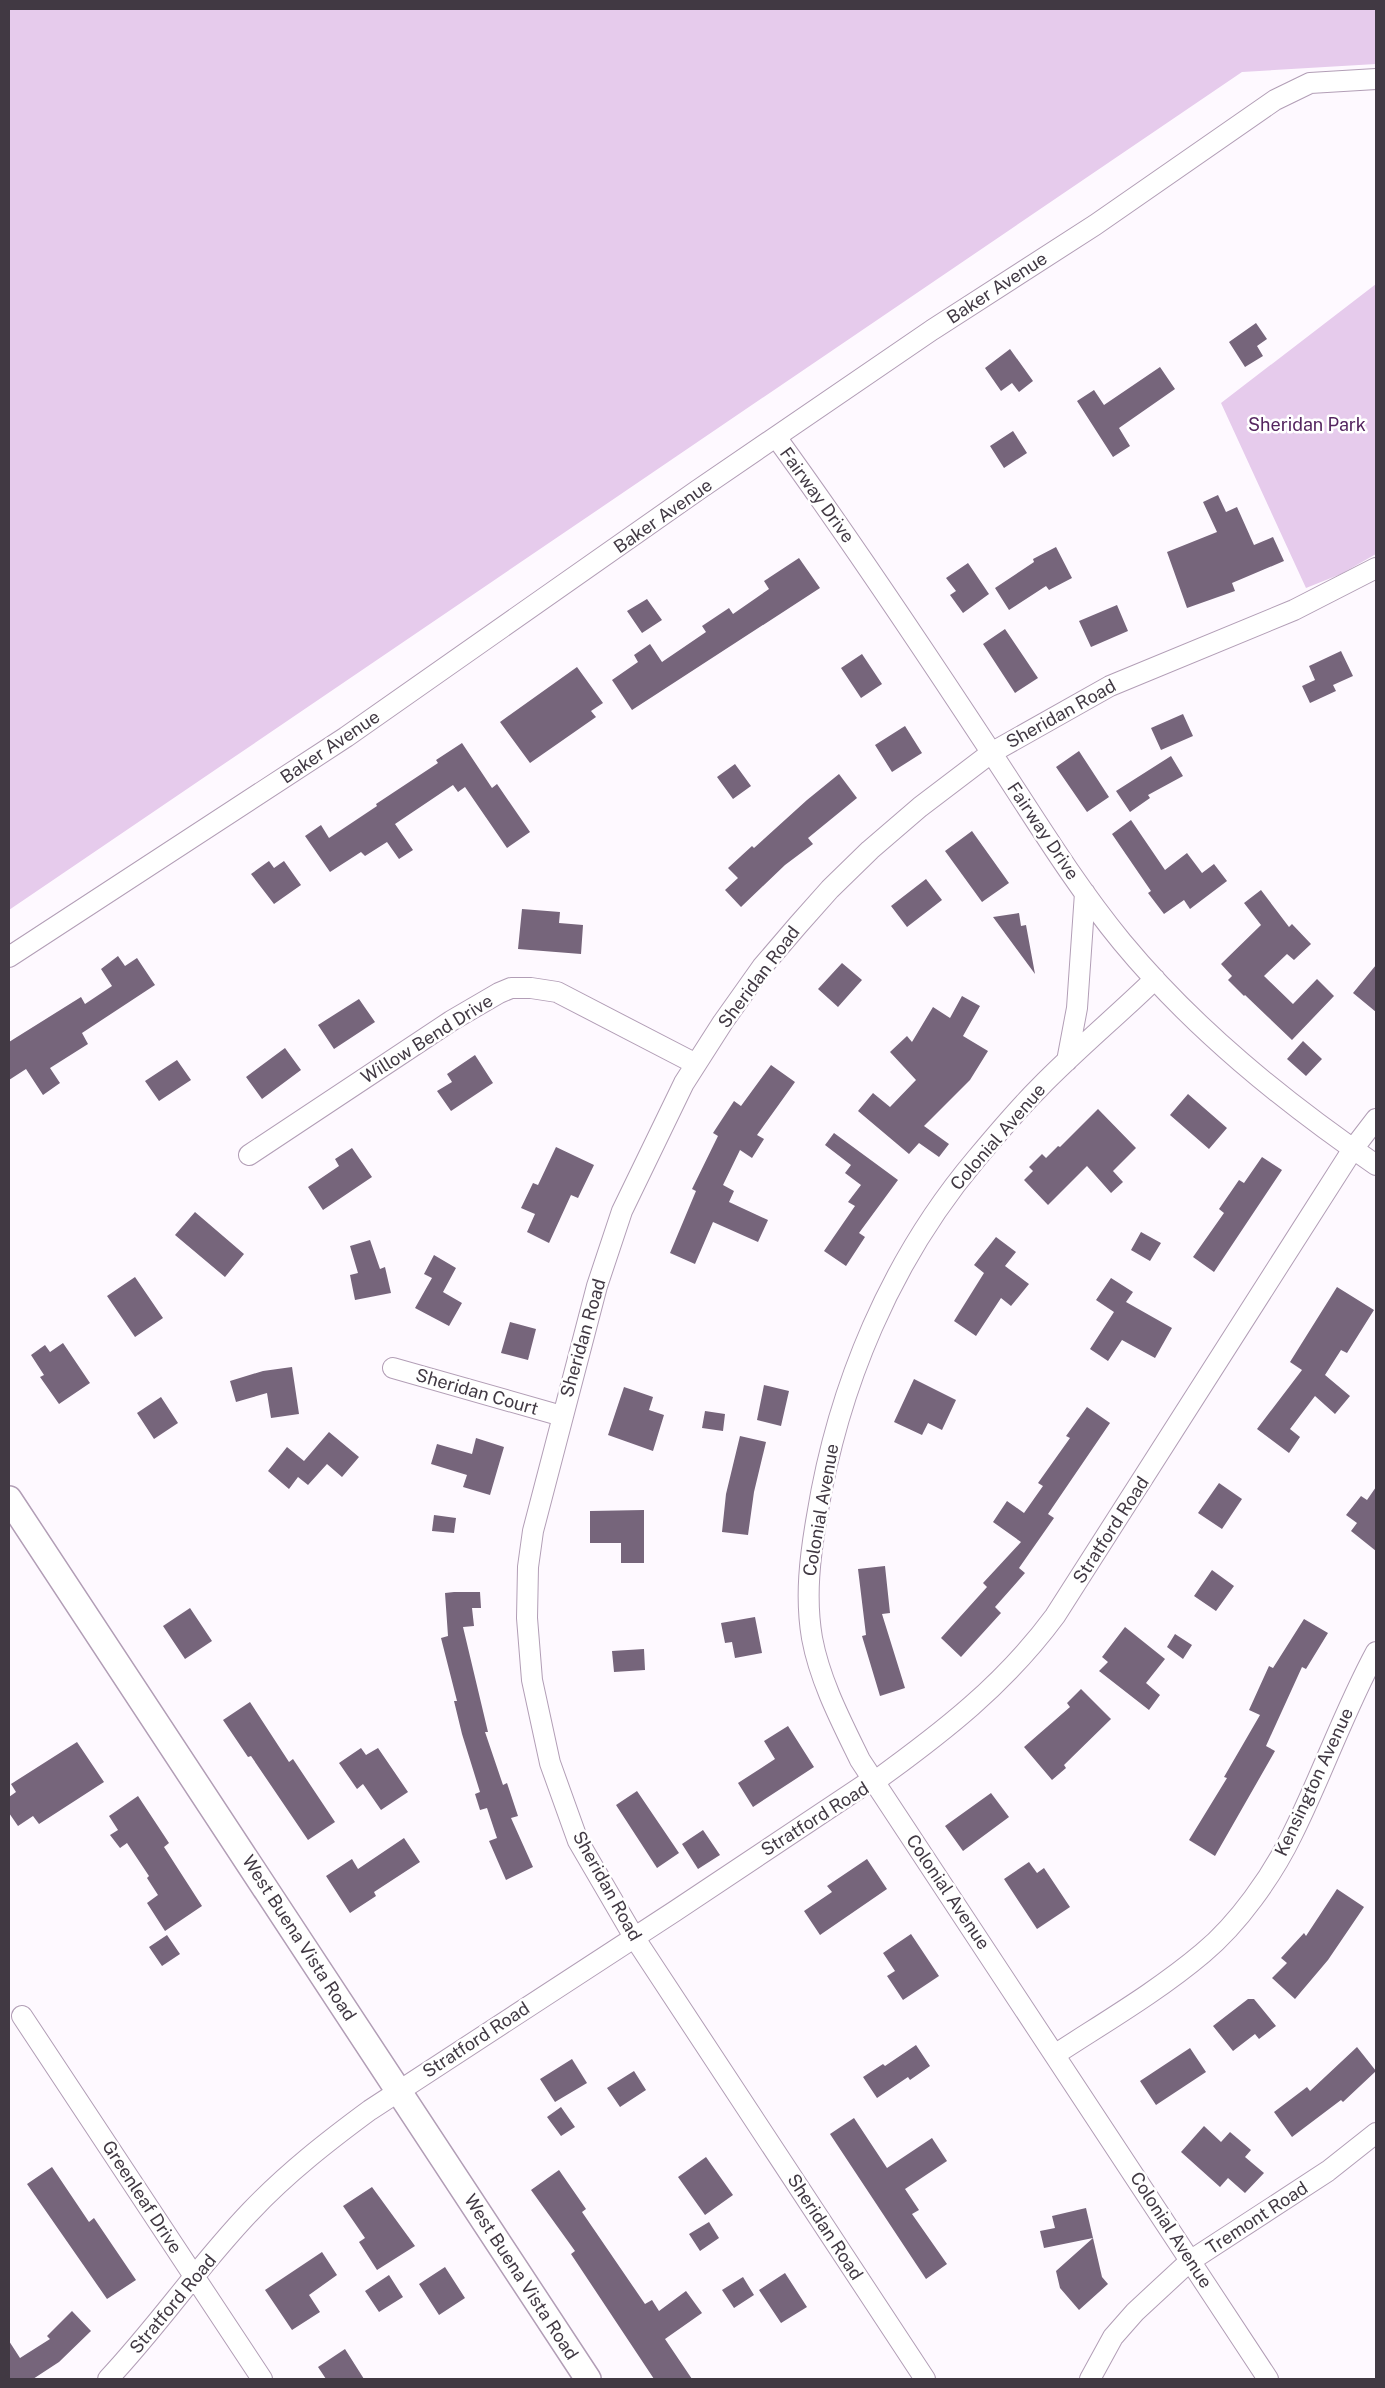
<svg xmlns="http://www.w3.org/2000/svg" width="1385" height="2388" font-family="'Public Sans',sans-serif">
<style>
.green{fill:#e6cbec}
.building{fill:#76657b}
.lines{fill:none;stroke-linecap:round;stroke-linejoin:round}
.minor-casing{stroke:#b29eb6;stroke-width:22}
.tertiary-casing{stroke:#b29eb6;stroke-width:28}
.minor{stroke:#fff;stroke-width:20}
.tertiary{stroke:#fff;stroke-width:25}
.labels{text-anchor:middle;stroke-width:5;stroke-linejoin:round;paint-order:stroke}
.street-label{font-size:18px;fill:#413943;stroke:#fff}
.park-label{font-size:18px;fill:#552660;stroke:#fff}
</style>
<rect width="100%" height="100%" fill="#fef9ff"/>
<path class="green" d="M9 9H1376V64L1242 72 9 910Z
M1376 284V554L1341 574 1306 588 1221 403Z"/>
<path class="building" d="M1256 323 1267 339 1257 346 1263 356 1245 367 1229 342Z
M1010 349 1033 381 1019 392 1012 383 1001 391 985 368Z
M1160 367 1175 389 1119 428 1130 446 1113 457 1077 401 1094 390 1104 405Z
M1013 431 1027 453 1004 468 990 446Z
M1218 495 1226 512 1237 507 1254 545 1273 537 1284 561 1232 583 1235 591 1187 608 1167 552 1217 532 1203 502Z
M1056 547 1072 578 1049 590 1046 586 1009 610 995 588 1034 562 1033 559Z
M799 558 820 588 632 710 612 680 638 662 634 655 650 644 662 662 706 632 702 626 729 608 733 614 769 589 764 581Z
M968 563 989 594 963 613 950 595 956 591 946 578Z
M647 599 662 620 642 633 627 611Z
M1117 605 1128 631 1091 647 1079 621Z
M1005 629 1038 678 1015 693 983 644Z
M1341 651 1353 676 1333 685 1336 691 1310 703 1302 686 1315 680 1309 666Z
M862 654 882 684 861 698 841 668Z
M577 667 603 703 591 711 596 717 530 763 500 722Z
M1183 714 1193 736 1161 750 1151 728Z
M905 726 922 753 892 772 875 745Z
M462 743 492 788 497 784 530 832 507 848 465 787 458 792 453 785 395 824 413 850 399 859 387 842 365 856 361 852 330 872 305 836 321 825 329 838 377 806 376 804 438 763 436 760Z
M1079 751 1109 797 1087 812 1056 767Z
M1171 756 1183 776 1148 795 1150 798 1130 812 1116 791Z
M735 764 751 786 733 799 717 777Z
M839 774 857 798 808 838 813 844 785 865 741 907 725 890 738 878 728 868 752 846 754 848 807 800Z
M1131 820 1165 870 1187 853 1202 873 1214 864 1227 881 1190 909 1184 900 1164 914 1148 893 1151 891 1112 834Z
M972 831 1009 883 982 902 945 851Z
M269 861 274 868 284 861 301 885 274 904 251 874Z
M926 879 942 900 907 927 891 906Z
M1261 890 1289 927 1292 924 1311 944 1294 960 1287 954 1264 976 1293 1004 1317 979 1334 996 1292 1040 1245 995 1244 996 1228 980 1232 976 1221 964 1261 925 1244 903Z
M522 909 560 912 559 923 583 925 581 954 518 949Z
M1019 913 1021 926 1026 925 1035 974 993 917Z
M118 956 125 966 137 958 155 985 82 1033 88 1044 50 1068 60 1083 43 1095 26 1069 9 1080V1042L81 997 85 1004 112 986 101 969Z
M842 963 862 980 838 1007 818 989Z
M1376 965V1012L1353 993Z
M962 996 980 1006 963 1036 988 1051 970 1080 924 1126 949 1144 939 1157 919 1143 909 1154 858 1111 873 1093 890 1107 916 1080 890 1052 907 1036 912 1042 933 1007 950 1018Z
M359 999 375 1022 334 1049 318 1025Z
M1303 1041 1322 1059 1306 1076 1287 1059Z
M285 1048 301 1070 262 1099 246 1077Z
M475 1055 493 1083 451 1111 437 1091 452 1082 447 1074Z
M177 1060 191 1080 159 1101 145 1081Z
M771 1065 795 1082 757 1135 764 1139 752 1158 740 1150 723 1185 734 1191 729 1202 768 1220 758 1242 713 1222 695 1264 670 1253 696 1191 692 1189 718 1136 713 1133 734 1101 741 1106Z
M1188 1094 1227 1128 1209 1149 1170 1115Z
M1098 1109 1136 1148 1113 1171 1123 1182 1111 1193 1087 1166 1048 1205 1024 1180 1033 1171 1029 1167 1042 1154 1046 1158 1058 1146 1060 1147Z
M834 1133 898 1180 859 1233 865 1237 846 1266 824 1251 855 1206 848 1202 861 1185 845 1173 851 1165 825 1145Z
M556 1147 594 1165 578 1198 571 1195 549 1243 527 1232 535 1214 521 1208 533 1183 538 1185Z
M352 1148 372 1177 323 1210 308 1187 339 1166 335 1159Z
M1262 1157 1282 1170 1214 1272 1193 1257 1224 1213 1219 1209 1239 1180 1244 1183Z
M195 1212 244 1254 225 1277 175 1235Z
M1141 1232 1161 1243 1150 1261 1131 1250Z
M996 1237 1016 1252 1005 1266 1029 1284 1011 1306 1001 1298 976 1336 954 1321 984 1273 974 1265Z
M370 1240 380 1269 385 1267 391 1293 355 1300 350 1275 358 1273 350 1246Z
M434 1255 456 1268 443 1292 462 1303 449 1326 415 1308 432 1278 424 1274Z
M135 1277 163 1318 135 1337 107 1296Z
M1111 1278 1133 1292 1126 1302 1172 1328 1155 1358 1122 1340 1108 1361 1090 1349 1114 1312 1096 1300Z
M1337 1287 1374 1310 1347 1353 1341 1350 1325 1375 1350 1396 1335 1414 1315 1396 1290 1429 1300 1437 1289 1453 1257 1429 1302 1370 1290 1362Z
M510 1322 536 1329 528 1360 501 1353Z
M63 1343 90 1383 59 1404 40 1377 44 1375 31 1355 45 1345 50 1352Z
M292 1367 299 1414 271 1418 267 1393 236 1402 230 1381 263 1371Z
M914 1379 956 1400 942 1430 928 1423 922 1435 894 1422Z
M764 1385 789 1391 781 1426 757 1420Z
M624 1387 653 1397 649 1410 664 1415 653 1451 608 1435Z
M161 1397 178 1423 154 1439 137 1413Z
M1087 1407 1110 1423 1048 1514 1054 1518 1019 1568 1025 1573 995 1607 1001 1613 961 1657 941 1638 987 1587 983 1583 1021 1542 993 1522 1007 1501 1024 1513 1043 1486 1038 1483 1070 1438 1066 1436Z
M705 1411 725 1414 723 1431 702 1428Z
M329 1432 359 1457 342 1477 327 1464 308 1485 298 1477 289 1489 268 1471 287 1447 304 1461Z
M740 1436 766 1442 754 1492 748 1535 722 1532 726 1494Z
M476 1438 504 1447 490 1495 463 1487 467 1475 431 1464 437 1444 472 1454Z
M1219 1483 1242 1499 1222 1529 1198 1513Z
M1376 1487V1551L1351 1531 1357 1523 1346 1515 1361 1496 1367 1500Z
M644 1510V1563H621V1543H590V1511Z
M434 1515 456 1518 454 1533 432 1531Z
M885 1566 890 1613 882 1614 905 1688 880 1696 862 1636 866 1635 858 1569Z
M1212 1570 1234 1586 1216 1611 1194 1596Z
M454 1592H480L481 1608H472L474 1626 463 1627 488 1732H485L503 1785 507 1783 518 1816 511 1818 533 1867 506 1880 489 1841 497 1838 487 1808 480 1810 475 1794 480 1792 462 1734 454 1701H457L441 1638 448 1636 445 1593Z
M190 1608 212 1641 185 1659 163 1626Z
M755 1617 762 1653 735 1658 732 1642 725 1643 721 1623Z
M1304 1619 1328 1633 1306 1669 1302 1667 1266 1746 1275 1751 1215 1856 1189 1840 1227 1778 1224 1777 1260 1715 1249 1710 1269 1666 1273 1668Z
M1125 1627 1165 1659 1146 1683 1160 1695 1149 1710 1099 1671 1108 1662 1102 1657Z
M1175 1634 1192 1645 1183 1659 1167 1647Z
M644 1649 645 1670 614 1672 612 1651Z
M1081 1689 1111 1719 1064 1765 1066 1768 1052 1780 1024 1747 1070 1707 1067 1703Z
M250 1702 289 1762 293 1759 335 1822 308 1840 251 1756 248 1757 223 1720Z
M788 1726 814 1767 753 1807 738 1783 775 1759 764 1741Z
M77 1742 104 1782 39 1824 33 1816 18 1826 9 1813V1797L16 1792 11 1784Z
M361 1748 366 1755 378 1748 408 1792 381 1810 363 1784 357 1789 339 1763Z
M637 1791 679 1853 657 1868 616 1805Z
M991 1793 1009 1817 963 1851 945 1826Z
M138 1796 169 1843 164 1847 202 1906 165 1931 147 1903 158 1895 147 1878 149 1876 127 1843 120 1848 110 1835 118 1830 109 1816Z
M703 1830 720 1855 698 1869 682 1844Z
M404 1838 420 1862 374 1892 376 1896 350 1913 326 1876 352 1859 358 1869Z
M867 1859 887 1889 820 1935 804 1911 832 1892 827 1886Z
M1029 1862 1037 1873 1044 1868 1070 1907 1037 1929 1004 1879Z
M1337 1889 1364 1907 1328 1960 1295 1999 1272 1978 1287 1963 1281 1958 1304 1933 1306 1936Z
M911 1934 939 1976 903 2000 887 1976 895 1971 883 1953Z
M167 1935 180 1954 162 1966 149 1947Z
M1248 1999H1254L1276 2026 1259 2039 1255 2034 1233 2051 1213 2026Z
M916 2045 930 2066 910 2080 908 2077 877 2098 863 2077 883 2064 885 2066Z
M1357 2047 1376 2071 1343 2102 1341 2100 1292 2137 1274 2112 1307 2087 1310 2091Z
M1190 2048 1206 2072 1156 2105 1140 2081Z
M572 2059 587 2083 555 2102 540 2079Z
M634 2071 646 2090 620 2107 607 2088Z
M561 2107 575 2127 561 2136 547 2117Z
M854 2118 887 2168 932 2138 947 2161 905 2189 919 2210 912 2214 947 2264 926 2279 830 2134Z
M1204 2126 1221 2142 1230 2132 1251 2150 1245 2157 1264 2173 1245 2193 1228 2178 1220 2187 1181 2152Z
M706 2157 733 2195 705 2215 678 2177Z
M52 2167 89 2222 94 2218 136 2280 107 2299 27 2184Z
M559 2170 586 2209 582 2212 645 2304 652 2300 659 2311 686 2291 702 2313 665 2339 692 2379H654L571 2254 575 2251 531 2190Z
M372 2187 415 2246 377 2270 359 2242 365 2238 343 2206Z
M1086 2208 1093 2238 1044 2248 1040 2231 1055 2228 1052 2216Z
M709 2222 719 2238 700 2251 689 2234Z
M1093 2238 1102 2277 1108 2284 1079 2310 1060 2288 1056 2271Z
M322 2252 337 2275 309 2295 320 2312 292 2330 265 2290Z
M445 2267 465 2298 439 2315 419 2284Z
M785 2273 807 2307 781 2323 759 2290Z
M389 2275 403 2297 379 2312 365 2291Z
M743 2277 754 2295 734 2308 722 2290Z
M72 2311 91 2331 59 2362 33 2379H9V2341L20 2358 50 2339 47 2336Z
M345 2349 364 2379H326L318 2367Z"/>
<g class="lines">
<defs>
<path id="minor" d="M776 437C850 539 920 644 989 749 1032 814 1072 881 1122 942 1194 1029 1283 1101 1376 1165
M9 957 346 737 698 490 932 330 1095 225 1275 100 1310 83 1376 79
M1155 979C1117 1016 1076 1050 1039 1088 1017 1110 996 1135 976 1159 891 1260 838 1386 817 1516 810 1556 805 1597 812 1638 820 1681 841 1721 860 1760L1268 2379
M1067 1061 1077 1008 1085 893
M249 1155 451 1021 499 993 511 988H531L557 992 696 1064
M393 1368 562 1416
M22 2016 262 2379
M1056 2054C1105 2022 1158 1991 1203 1953 1238 1924 1272 1876 1292 1835 1322 1775 1344 1711 1376 1652
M108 2379C158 2326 200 2264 251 2211 287 2173 328 2141 370 2110L675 1911 867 1783 874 1782C943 1732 1004 1685 1055 1616L1353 1149 1376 1119
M925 2379 634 1937 578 1841 550 1763 532 1680 527 1618 528 1567 533 1531 597 1286 622 1211 684 1083 723 1022 762 967 798 925 830 889 870 850 920 807 991 753 1110 686 1294 610 1376 568
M1090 2379 1113 2337 1135 2312 1190 2261 1328 2171 1376 2133"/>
<path id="tertiary" d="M9 1499 588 2379"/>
</defs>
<use href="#minor" class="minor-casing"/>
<use href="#tertiary" class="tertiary-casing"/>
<use href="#minor" class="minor"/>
<use href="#tertiary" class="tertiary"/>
</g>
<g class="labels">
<g class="street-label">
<text transform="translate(997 288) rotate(-33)" y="6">Baker Avenue</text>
<text transform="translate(817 495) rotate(54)" y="6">Fairway Drive</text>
<text transform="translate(663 516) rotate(-35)" y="6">Baker Avenue</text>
<text transform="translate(1061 714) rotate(-29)" y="6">Sheridan Road</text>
<text transform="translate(330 747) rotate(-34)" y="6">Baker Avenue</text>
<text transform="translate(1043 831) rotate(56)" y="6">Fairway Drive</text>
<text transform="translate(759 977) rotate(-53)" y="6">Sheridan Road</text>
<text transform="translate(427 1039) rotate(-32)" y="6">Willow Bend Drive</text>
<text transform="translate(998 1137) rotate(-49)" y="6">Colonial Avenue</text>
<text transform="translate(583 1338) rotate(-74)" y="6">Sheridan Road</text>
<text transform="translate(477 1392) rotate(16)" y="6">Sheridan Court</text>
<text transform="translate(821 1510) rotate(-80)" y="6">Colonial Avenue</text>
<text transform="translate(1111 1530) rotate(-57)" y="6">Stratford Road</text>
<text transform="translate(1314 1782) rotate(-65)" y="6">Kensington Avenue</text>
<text transform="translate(815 1819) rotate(-32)" y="6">Stratford Road</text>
<text transform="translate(607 1886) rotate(61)" y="6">Sheridan Road</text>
<text transform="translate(948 1892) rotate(56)" y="6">Colonial Avenue</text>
<text transform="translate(299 1938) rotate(57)" y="6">West Buena Vista Road</text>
<text transform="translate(476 2040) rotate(-33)" y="6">Stratford Road</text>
<text transform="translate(142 2197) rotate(57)" y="6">Greenleaf Drive</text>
<text transform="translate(1257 2218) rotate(-33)" y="6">Tremont Road</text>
<text transform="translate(825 2227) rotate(57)" y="6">Sheridan Road</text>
<text transform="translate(1171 2230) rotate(57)" y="6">Colonial Avenue</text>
<text transform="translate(521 2277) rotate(57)" y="6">West Buena Vista Road</text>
<text transform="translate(173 2304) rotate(-50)" y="6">Stratford Road</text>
</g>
<g class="park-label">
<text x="1307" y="431">Sheridan Park</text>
</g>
</g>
<rect width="1385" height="2388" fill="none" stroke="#413943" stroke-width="20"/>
</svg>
